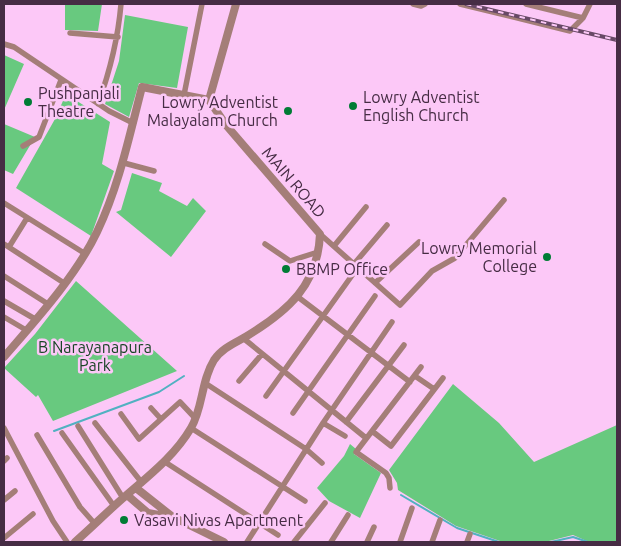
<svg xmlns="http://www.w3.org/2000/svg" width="621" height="546" font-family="Ubuntu,sans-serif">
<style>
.green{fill:#68c97f}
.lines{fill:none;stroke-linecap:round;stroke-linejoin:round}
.stream{stroke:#51b1c1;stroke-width:2}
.minor{stroke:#a47e78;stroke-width:5.5}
.tertiary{stroke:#a47e78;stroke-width:8}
.rail-casing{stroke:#684966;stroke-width:4}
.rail{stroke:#fcc8f7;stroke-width:2;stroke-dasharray:5.5;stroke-linecap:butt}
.poi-dot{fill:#007c35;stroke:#fcc8f7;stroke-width:2}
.labels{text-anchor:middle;stroke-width:5;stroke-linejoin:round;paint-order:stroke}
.poi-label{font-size:16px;fill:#462c44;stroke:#fcc8f7;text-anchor:start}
.street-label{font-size:16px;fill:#462c44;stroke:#fcc8f7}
.park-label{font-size:16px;fill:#194525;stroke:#fcc8f7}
</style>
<rect width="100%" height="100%" fill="#fcc8f7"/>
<path class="green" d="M65 4H102L98 31 65 30Z
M125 15 188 27 177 88 139 83 129 117 105 104 119 61Z
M4 55 24 64 4 110Z
M66 94 110 122 102 164 114 171 91 236 16 188 55 119Z
M4 124 35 137 13 174 4 170Z
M132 173 162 183 159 191 187 206 193 198 206 211 171 257 116 212 121 210Z
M76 281 177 371 53 421 38 395 36 397 4 368 35 334Z
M453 384 499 423 534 462 617 425V542H589L573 535 545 542H503L456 526 398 490 397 483 389 470Z
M350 444 356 449 354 454 381 473 360 518 329 501 317 488 344 456Z"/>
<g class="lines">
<path class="stream" d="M54 431 159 392 184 376
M401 495 457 528 499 542
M551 542 573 537 588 542"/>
<path class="minor" d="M413 4 421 6 425 4
M460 4 570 31 583 18
M526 4 583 18 590 4
M70 33 118 37
M4 44 14 47 109 111 133 123
M184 95 202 4
M98 104C110 71 118 39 121 4
M23 146 39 137 61 80
M124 163 154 171
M4 203 84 253
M320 234 400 305 432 271 455 258 504 200
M4 244 64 283
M265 244 290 261 318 252
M334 246 366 207
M9 247 27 218
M354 264 387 225
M4 276 48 304
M375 283 419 242
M298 297 410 382
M4 301 35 319
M4 317 26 330
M243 338 366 438
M415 376 434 389
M239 381 262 354
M205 383 306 449 322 463
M266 396 358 267
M151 408 161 419
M293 413 375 296
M121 414 139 439 180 402 195 418
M346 422 404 345
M95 423 142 483
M323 423 345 436
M78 426 123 498
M4 428 53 521 67 542
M191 428 305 501
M372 431 391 446 443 378
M62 433 114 506
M37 435 80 507 95 524
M4 461 7 458
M165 462 278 535
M390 488 389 478 386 473 356 452 421 367
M4 500 15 491
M4 538 33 514
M247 542 323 423 392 322
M294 542 325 503
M331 542 348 515
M367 542 374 527
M400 542 412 508
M432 542 440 520
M467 542 470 534"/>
<path class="tertiary" d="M4 357C36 320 76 276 97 232 119 186 129 137 142 87L209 100
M136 488 174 518
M127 495 148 513 175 518 224 542
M75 542C91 528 106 513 122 499 147 477 174 457 191 428 203 408 201 381 214 360 222 348 235 343 247 336 288 311 318 285 320 234L226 125 209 100 236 4"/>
<defs>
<path id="rail" d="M466 4 617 40"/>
</defs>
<use href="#rail" class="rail-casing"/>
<use href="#rail" class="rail"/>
</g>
<g class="poi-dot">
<circle cx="28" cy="102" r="5"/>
<circle cx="353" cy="106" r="5"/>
<circle cx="288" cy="111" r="5"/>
<circle cx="547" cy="257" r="5"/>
<circle cx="286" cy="269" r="5"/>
<circle cx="124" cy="520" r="5"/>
</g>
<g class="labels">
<g class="poi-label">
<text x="38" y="99">Pushpanjali<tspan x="38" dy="18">Theatre</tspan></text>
<text x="363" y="103">Lowry Adventist<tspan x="363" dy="18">English Church</tspan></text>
<text x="278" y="108" text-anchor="end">Lowry Adventist<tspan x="278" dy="18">Malayalam Church</tspan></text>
<text x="537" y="254" text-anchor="end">Lowry Memorial<tspan x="537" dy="18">College</tspan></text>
<text x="296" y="275">BBMP Office</text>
<text x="134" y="526">Vasavi Nivas Apartment</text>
</g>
<g class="street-label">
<text transform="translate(294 182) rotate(49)" y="6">MAIN ROAD</text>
</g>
<g class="park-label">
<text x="95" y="353">B Narayanapura<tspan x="95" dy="18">Park</tspan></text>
</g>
</g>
<rect width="621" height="546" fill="none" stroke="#462c44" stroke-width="10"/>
</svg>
